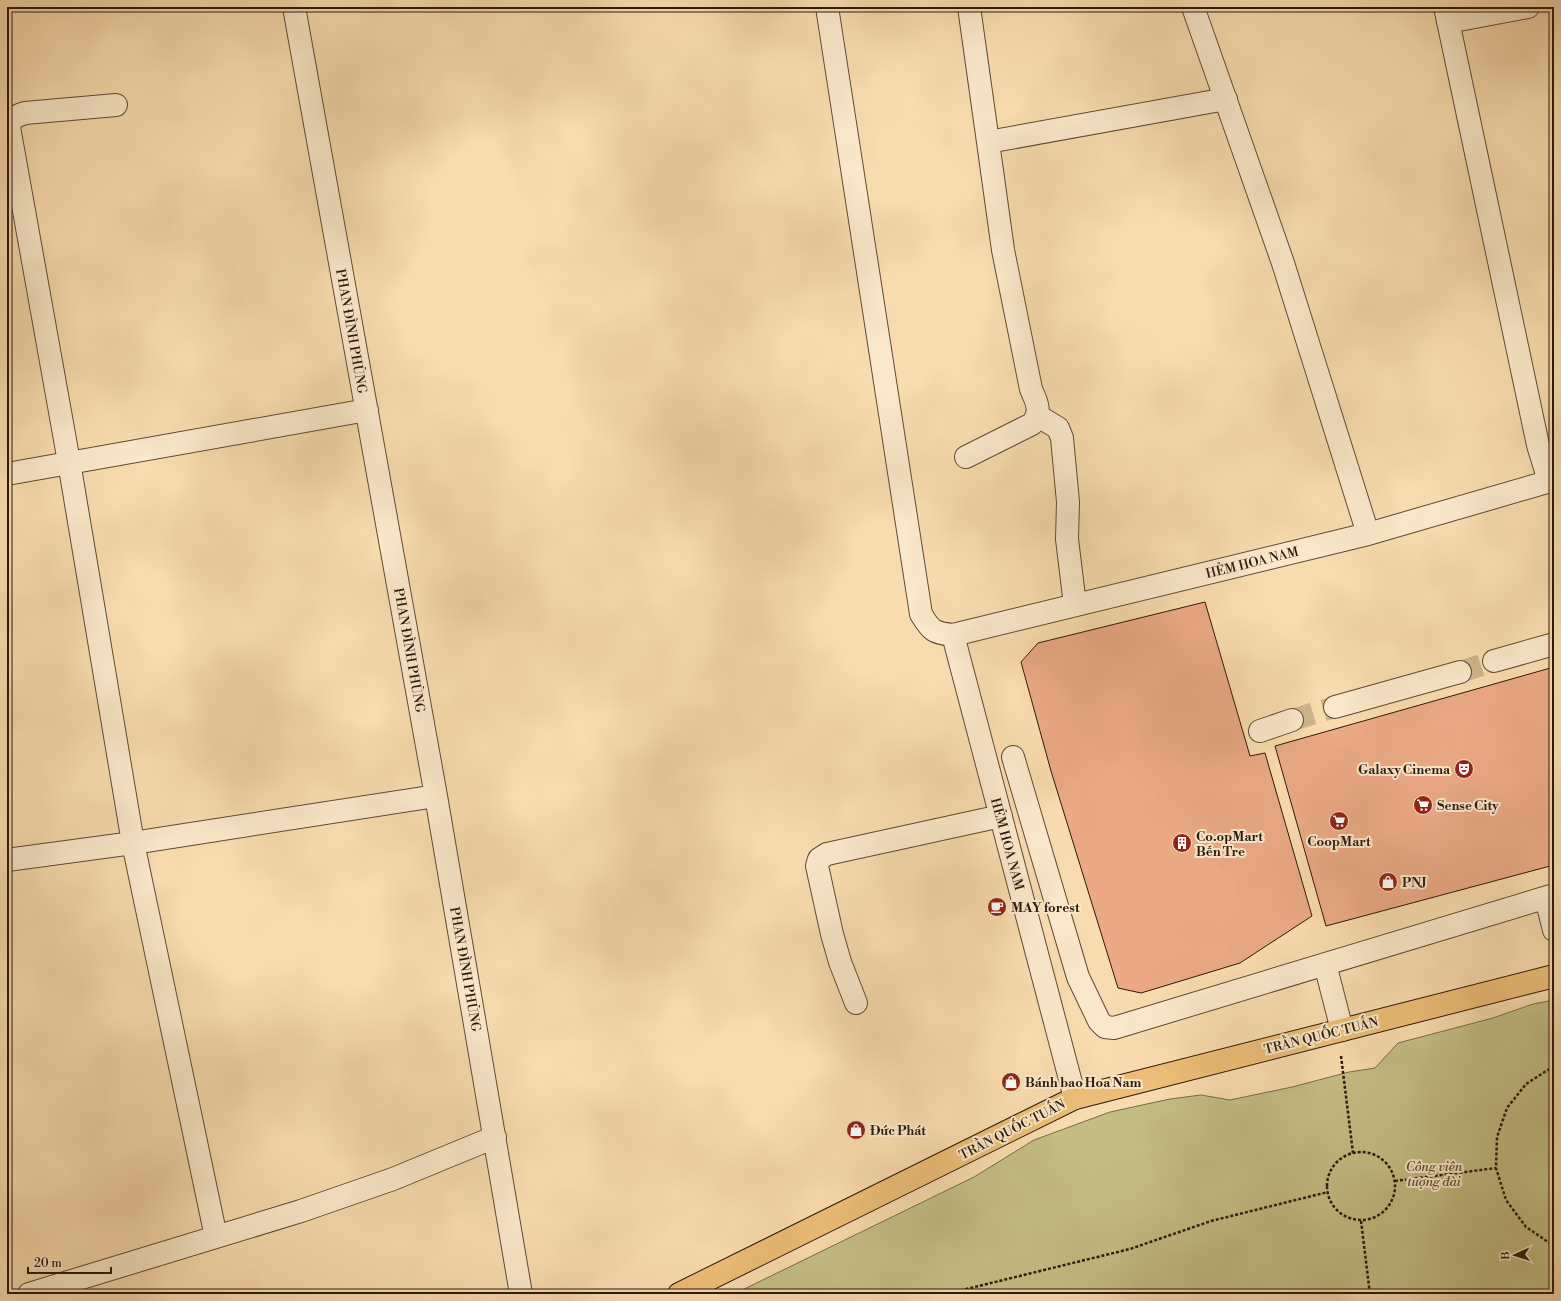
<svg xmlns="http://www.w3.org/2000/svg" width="1561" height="1301" font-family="'Libre Bodoni',serif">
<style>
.green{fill:#c4be85;stroke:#786c4a}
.building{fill:#eba985;stroke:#2c190e}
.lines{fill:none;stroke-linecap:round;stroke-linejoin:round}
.minor-tunnel{stroke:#cfb48e;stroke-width:22;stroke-dasharray:22 11;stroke-linecap:butt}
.minor-casing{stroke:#5f4a36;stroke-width:24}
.major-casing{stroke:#2c190e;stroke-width:24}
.path{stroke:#2c190e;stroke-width:2.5;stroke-dasharray:3 2;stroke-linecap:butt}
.minor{stroke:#fae8ca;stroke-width:22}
.major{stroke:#ecbe77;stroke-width:22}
.labels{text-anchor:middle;stroke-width:4;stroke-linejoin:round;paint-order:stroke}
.street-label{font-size:13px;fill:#2c190e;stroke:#fae8ca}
.poi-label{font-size:13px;font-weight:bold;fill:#2c190e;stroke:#fae8ca;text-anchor:start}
.park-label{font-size:13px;font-style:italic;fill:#5a4b32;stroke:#fae8ca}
</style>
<rect width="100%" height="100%" fill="#f8dbae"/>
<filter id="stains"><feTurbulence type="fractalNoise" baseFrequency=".005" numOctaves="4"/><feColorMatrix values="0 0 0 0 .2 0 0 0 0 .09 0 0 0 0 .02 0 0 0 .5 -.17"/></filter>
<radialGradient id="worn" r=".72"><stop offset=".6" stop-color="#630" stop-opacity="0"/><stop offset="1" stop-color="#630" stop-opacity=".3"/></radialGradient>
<path class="green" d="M1554 1000V1294H734L974 1177 1034 1140 1110 1112 1170 1099 1201 1095 1230 1100 1292 1087 1349 1072 1375 1068 1398 1043 1493 1018 1533 1004Z"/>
<path class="building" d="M1205 602 1250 756 1265 753 1312 916 1240 963 1141 993 1118 988 1051 771 1021 662 1038 643Z
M1554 667V865L1326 926 1275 746Z"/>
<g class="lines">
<path class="minor-tunnel" d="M1460 672 1494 661
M1292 720 1335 707"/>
<defs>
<path id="minor" d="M294 7 436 796 521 1294
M827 7 921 614C931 631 934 633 953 635L1368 534 1554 480
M969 7 988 142
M1193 7 1283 263 1368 534
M1445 7 1538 445 1549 481
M1448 22 1528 7
M116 105 25 113C16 116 11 118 9 127L69 462 133 843 216 1237
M1038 416 1058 428 1062 438 1068 502 1067 539 1075 605
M966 457 1032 424C1042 411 1037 403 1031 389L1003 250 988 142 1226 99
M7 474 367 410
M953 635 1075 1098
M1494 661 1554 644
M1335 707 1460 672
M1260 731 1292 720
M1013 757 1078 977 1099 1021 1105 1027 1114 1028 1554 895
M7 860 133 843 436 796
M1546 898 1554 930
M1325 964 1342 1030
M856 1003 840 962 832 934 817 866 819 859 827 854 1001 816
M29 1294 301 1211 393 1179 495 1137"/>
<path id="major" d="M679 1294 1075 1098 1554 976"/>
</defs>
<use href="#minor" class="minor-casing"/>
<use href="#major" class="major-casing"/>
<path class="path" d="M1341 1056 1353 1153
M1554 1066 1526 1084 1507 1108 1497 1137 1496 1168 1506 1200 1526 1227 1554 1246
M1327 1186a34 34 0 1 1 68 0a34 34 0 1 1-68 0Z
M1395 1181 1496 1168
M1361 1221 1370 1294
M946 1294 1130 1249 1211 1221 1328 1192"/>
<use href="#minor" class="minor"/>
<use href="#major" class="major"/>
</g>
<defs>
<symbol id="theatre-disc" viewBox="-11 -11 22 22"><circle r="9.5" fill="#8f2418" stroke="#fae8ca"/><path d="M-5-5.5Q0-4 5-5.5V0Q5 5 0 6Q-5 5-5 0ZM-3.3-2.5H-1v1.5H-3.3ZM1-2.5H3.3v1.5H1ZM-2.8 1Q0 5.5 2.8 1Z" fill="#fff"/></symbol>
<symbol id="supermarket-disc" viewBox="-11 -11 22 22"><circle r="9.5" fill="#8f2418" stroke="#fae8ca"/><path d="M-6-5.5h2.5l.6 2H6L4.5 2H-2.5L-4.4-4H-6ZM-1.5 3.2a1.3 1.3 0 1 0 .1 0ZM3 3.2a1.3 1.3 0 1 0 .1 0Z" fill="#fff"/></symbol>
<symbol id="building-disc" viewBox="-11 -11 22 22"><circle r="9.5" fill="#8f2418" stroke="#fae8ca"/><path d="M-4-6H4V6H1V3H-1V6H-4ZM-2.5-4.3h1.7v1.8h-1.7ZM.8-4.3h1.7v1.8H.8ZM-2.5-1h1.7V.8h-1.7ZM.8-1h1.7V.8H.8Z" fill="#fff"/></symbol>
<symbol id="shop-disc" viewBox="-11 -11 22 22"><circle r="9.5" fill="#8f2418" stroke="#fae8ca"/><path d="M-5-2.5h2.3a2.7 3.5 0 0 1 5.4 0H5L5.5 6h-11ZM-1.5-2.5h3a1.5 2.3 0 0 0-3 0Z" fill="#fff"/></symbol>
<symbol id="cafe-disc" viewBox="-11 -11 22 22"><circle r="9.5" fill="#8f2418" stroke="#fae8ca"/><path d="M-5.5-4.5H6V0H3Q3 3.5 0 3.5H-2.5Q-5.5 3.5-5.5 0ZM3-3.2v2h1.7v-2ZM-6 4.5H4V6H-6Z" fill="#fff"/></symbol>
</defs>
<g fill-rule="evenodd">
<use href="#theatre-disc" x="1453" y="758" width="22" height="22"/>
<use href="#supermarket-disc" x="1412" y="794" width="22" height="22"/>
<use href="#supermarket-disc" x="1328" y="810" width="22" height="22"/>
<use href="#building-disc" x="1171" y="832" width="22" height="22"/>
<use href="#shop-disc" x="1377" y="871" width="22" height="22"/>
<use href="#cafe-disc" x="986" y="896" width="22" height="22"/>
<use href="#shop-disc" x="1000" y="1071" width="22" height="22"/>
<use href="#shop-disc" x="845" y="1119" width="22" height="22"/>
</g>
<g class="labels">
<g class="street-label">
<text transform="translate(352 331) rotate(80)" y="5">PHAN ĐÌNH PHÙNG</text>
<text transform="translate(1252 562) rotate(-14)" y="5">HẺM HOA NAM</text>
<text transform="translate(410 650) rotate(80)" y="5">PHAN ĐÌNH PHÙNG</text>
<text transform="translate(1008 844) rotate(75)" y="5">HẺM HOA NAM</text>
<text transform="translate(466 969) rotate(80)" y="5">PHAN ĐÌNH PHÙNG</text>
<text transform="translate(1321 1035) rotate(-14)" y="5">TRẦN QUỐC TUẤN</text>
<text transform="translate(1012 1129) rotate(-27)" y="5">TRẦN QUỐC TUẤN</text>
</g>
<g class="poi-label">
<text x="1450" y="774" text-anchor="end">Galaxy Cinema</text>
<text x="1437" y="810">Sense City</text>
<text x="1196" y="841">Co.opMart<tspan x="1196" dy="15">Bến Tre</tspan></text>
<text x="1339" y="846" text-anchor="middle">CoopMart</text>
<text x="1402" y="887">PNJ</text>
<text x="1011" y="912">MAY forest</text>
<text x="1025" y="1087">Bánh bao Hoa Nam</text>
<text x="870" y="1135">Đức Phát</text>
</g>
<g class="park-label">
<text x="1434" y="1171">Công viên<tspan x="1434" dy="15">tượng đài</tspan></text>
</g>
</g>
<rect width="1561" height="1301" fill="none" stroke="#f8dbae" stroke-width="24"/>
<rect x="8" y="8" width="1545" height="1285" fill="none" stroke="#2c190e" stroke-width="2"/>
<rect x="12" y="12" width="1537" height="1277" fill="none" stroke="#2c190e"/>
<g transform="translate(1515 1255) rotate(267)" stroke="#fae8ca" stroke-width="3" paint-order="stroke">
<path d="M0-3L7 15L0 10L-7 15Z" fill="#2c190e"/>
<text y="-6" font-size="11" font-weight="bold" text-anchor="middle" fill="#2c190e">B</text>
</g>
<path d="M28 1267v6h83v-6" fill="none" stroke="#2c190e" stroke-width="2"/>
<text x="34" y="1267" font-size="12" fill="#2c190e" stroke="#fae8ca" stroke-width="3" paint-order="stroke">20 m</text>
<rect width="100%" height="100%" filter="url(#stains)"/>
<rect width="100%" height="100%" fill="url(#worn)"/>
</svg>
